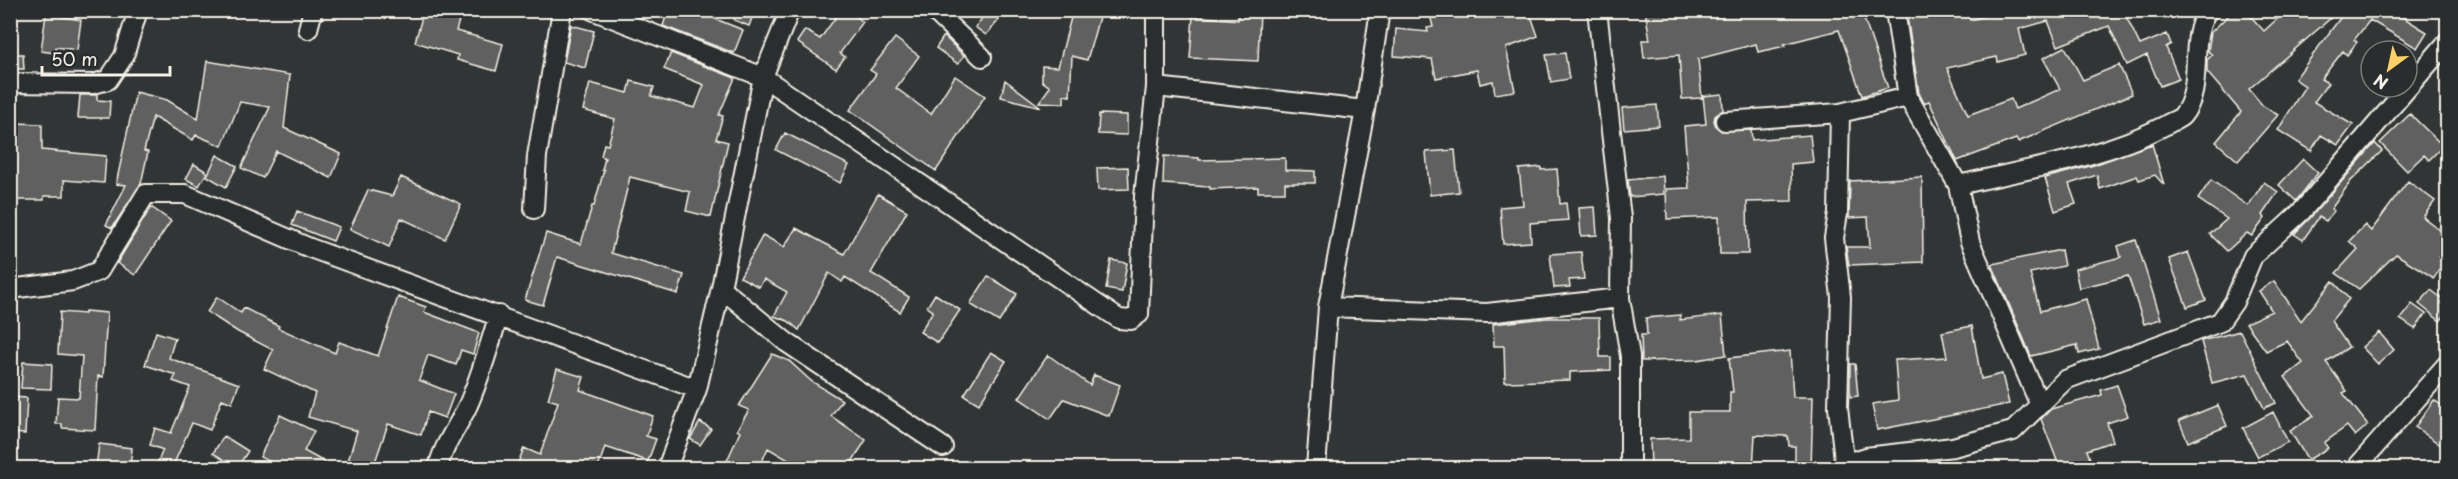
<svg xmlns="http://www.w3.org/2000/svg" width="2458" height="479" font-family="'Playpen Sans',sans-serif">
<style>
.building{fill:#5f605f;stroke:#f4f1e8;stroke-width:1.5}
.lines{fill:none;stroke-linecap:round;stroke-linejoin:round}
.minor-casing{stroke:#f4f1e8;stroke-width:22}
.minor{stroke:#2a2d2e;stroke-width:18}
</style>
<rect width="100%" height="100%" fill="#323535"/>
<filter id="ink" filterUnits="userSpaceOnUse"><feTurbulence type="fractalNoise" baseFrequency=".0167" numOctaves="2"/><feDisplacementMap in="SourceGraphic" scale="12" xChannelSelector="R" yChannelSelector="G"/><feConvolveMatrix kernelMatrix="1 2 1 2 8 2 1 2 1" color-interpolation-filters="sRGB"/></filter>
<g filter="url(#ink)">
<path class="building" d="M424 10H462L456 31 503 44 496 71 457 60 458 55 415 42Z
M668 10H693L743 30 734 53 663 26Z
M739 10H755L749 26 734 20Z
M841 10H848L863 22 840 53 845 57 836 69 797 42 805 30 820 39Z
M1073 10H1101L1087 60 1072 56 1070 96 1064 95V103L1039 102 1050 87 1042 81V66L1058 67Z
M1239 10H1260L1258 61 1190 58 1193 16 1238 20Z
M1429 10H1529L1538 36 1506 48 1515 91 1495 94 1493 81 1480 84 1477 70 1436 78 1432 59 1394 56 1396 29 1428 32 1427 28 1433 27Z
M1645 10H1861L1888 88 1862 96 1839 30 1784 44 1785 46 1758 52 1756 44 1698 59 1702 98 1682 99 1679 55 1644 58 1642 40H1650Z
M1906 10H1967L1970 20 2010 10H2071L2068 17 2088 10H2123L2140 45 2167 34 2171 44 2166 47 2179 79 2160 86 2147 55 2127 65 2109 26 2058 46 2048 21 2019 29 2025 55 1998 62 1997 57 1947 68 1968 115 2011 99 2015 109 2060 89 2043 58 2065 47 2083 80 2119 65 2132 94 2018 142 2016 139 1957 161 1929 101 1924 103 1919 93Z
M2234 10H2245L2264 31 2287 10H2340L2249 89 2263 106 2278 115 2238 161 2216 142 2241 112 2207 72V60L2212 55 2208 51 2211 32Z
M2346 10H2391L2427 32 2417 48 2370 20 2354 40 2357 42 2347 55 2343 51 2321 79 2328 83 2314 102 2353 125 2338 145 2321 135 2311 151 2278 130 2305 86 2295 79Z
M988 11 999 20 986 35 975 27Z
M46 14 81 20 77 50 56 47 55 53 41 51Z
M571 25 594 31 585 68 564 62Z
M944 36 964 56 958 64 936 48Z
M895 38 919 56 896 88 931 114 955 76 985 96 936 171 850 110 876 74 870 70Z
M671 53 735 78 719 115 723 116 716 139 728 142 711 217 686 211 690 192 630 177 611 253 684 275 678 294 557 257 543 305 525 300 546 233 581 244 592 206H594L604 170H602L605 158 601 156 604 144 608 145 615 119 583 110 590 83 628 93 631 81 654 87 651 96 695 108 704 85 664 69Z
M1565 53 1569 79 1551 82 1546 55Z
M10 54H23L24 69H10Z
M207 61 290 75 284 128 341 154 331 178 276 151 263 178 241 168 270 107 240 102 222 146 196 135 193 140 153 117 144 151 148 152 141 184 112 228 106 225 126 185 116 184 136 92 167 100 198 119Z
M1005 80 1041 107 1001 97Z
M1722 94 1723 110 1715 116 1714 121 1721 131 1751 130 1752 140 1810 135 1813 162 1791 164 1792 201 1747 202 1748 254H1720L1719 217 1667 219 1666 189 1689 188 1684 126 1706 124 1703 96Z
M80 95H97V100L110 101 109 118H78Z
M1657 105 1659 126 1624 129 1622 108Z
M1099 114 1127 115V135L1098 134Z
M2410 114 2443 146 2429 160 2424 155 2407 171 2380 143Z
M15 123 42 124V150L106 156 104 183 64 180V196H44V200H15Z
M785 133 849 165 840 183 776 150Z
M2375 143 2382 151 2351 181 2331 209 2334 211 2326 221 2319 217 2303 240 2294 234 2310 218Z
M2152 144 2164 185 2155 175 2139 180 2137 176 2100 189 2097 175 2069 184 2076 204 2055 211 2045 178 2094 165Z
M1455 150 1459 192 1430 195 1426 152Z
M217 155 237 166 226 187 207 176Z
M1164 156 1199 158V160L1285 158V170L1315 171V183H1285V192H1258V187L1210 189V187L1163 184Z
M2303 159 2318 173 2296 201 2279 185Z
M194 164 207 172 199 186 186 179Z
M1128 167 1129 189 1098 190 1097 168Z
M1541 167V170L1557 169 1560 204 1566 203 1568 220 1530 223 1531 242 1503 244 1500 207 1523 205 1519 169Z
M1663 176 1664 194 1630 197 1628 180Z
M401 177 461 204 445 239 401 218 389 247 350 229 368 190 392 196Z
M1922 177 1923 262 1849 265 1846 247H1870L1868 217 1849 218 1850 181Z
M2211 180 2248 206 2264 182 2278 192 2262 215 2265 218 2252 236 2247 233 2227 251 2210 234 2227 219 2198 199Z
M2408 181 2435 201 2423 217 2448 236V246L2439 257 2445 261 2434 278 2396 254 2359 289 2336 273 2358 249 2349 241 2365 225 2371 231Z
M878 194 907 211 871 273 909 297 900 312 845 277 842 282 829 273 799 330 788 321 774 316 787 292 764 279 759 287 740 277 763 235 784 247 796 228 844 254Z
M151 207 171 221 135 275 117 263Z
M1595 207 1597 235 1581 236 1579 208Z
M297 211 339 227 333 241 292 225Z
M2136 240 2161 319 2144 324 2128 276 2079 288 2075 269 2121 257 2118 246Z
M2061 250 2064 266 2030 273 2040 311 2086 299 2099 349 2079 354 2077 345 2031 356 1992 264Z
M1581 252 1584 279 1569 280 1570 287 1554 288 1550 254Z
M2188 252 2206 300 2187 307 2169 259Z
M1111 260 1127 263 1122 292 1106 289Z
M988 276 1017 294 999 322 970 304Z
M2274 281 2301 321 2333 281 2349 299 2331 321 2349 347 2326 362 2347 391 2343 393 2368 425 2355 436 2347 426 2324 443 2328 448 2308 460 2290 431 2314 416 2285 377 2303 363 2287 341 2266 351 2246 323 2272 311 2259 291Z
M2431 290 2448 303V312L2440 321 2419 304Z
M935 294 960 310 938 343 920 332 933 311 927 307Z
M217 297 241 313 244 308 279 326 278 328 335 353 339 342 378 356 398 297 426 307 424 312 479 333 473 354 461 350 456 365 428 355 419 380 454 394 445 418 428 412 421 435 388 424 373 468H346L357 431 308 417 315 393 264 369 273 350 238 332 207 312Z
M2412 304 2426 314 2415 329 2400 319Z
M85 311 107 313 103 377 98 376 95 430 62 428V424H56L58 397 79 398 82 356 58 354 60 312 85 314Z
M1680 315V320L1722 315 1726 355 1697 360 1642 361 1641 335H1647L1646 318Z
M1547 318H1599L1600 357H1611V370L1570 372V380L1505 382 1504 346H1494L1493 324Z
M1972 326 1981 379 2002 374 2009 404 1877 430 1872 404 1898 400 1895 360 1947 357 1942 332Z
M2240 331 2276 403 2264 408 2247 374 2212 383 2201 341Z
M156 332 175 338 169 358 239 384 232 403 222 399 210 430 192 423 172 468H155L163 450 150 445 155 428 171 433 190 387 173 381 176 375 145 365Z
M2379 332 2394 350 2378 364 2362 347Z
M1790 351 1793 397H1813L1811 468H1795V446H1789L1788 436 1755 435 1753 468H1651L1650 439 1689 438V412H1730V392H1733L1729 358Z
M991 352 1006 361 979 404 964 395Z
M772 354 789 361 811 381 842 400 831 416 866 440 848 468H802L768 448 759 468H734L725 465 740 432 737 430 749 410 739 406Z
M1048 355 1090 385 1094 375 1120 385 1109 416 1064 399 1050 419 1019 398Z
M23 362 52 364 51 389 21 388Z
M1850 364H1855L1858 396 1850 397Z
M557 369 584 377 580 390 653 416 646 436 656 439 648 461 605 447 598 468H516L524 448 540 455 558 402 548 399Z
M2117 385 2128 416 2107 423 2113 441 2087 450 2093 468H2064L2061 462 2058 463 2041 419 2051 409 2102 395 2101 390Z
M10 397 27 398 25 434 10 433Z
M2434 400 2448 410V450L2415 427Z
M2218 405 2227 426 2188 442 2179 421Z
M2273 412 2288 442 2258 457 2243 428Z
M280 415 314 431 304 451 335 468H283L260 457Z
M700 422 711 429 700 445 690 439Z
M224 436 248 451 237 468 213 453Z
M99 444 132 448 130 468H96Z"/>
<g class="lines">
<defs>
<path id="minor" d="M592 10 763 77 1119 319 1131 320 1139 314 1144 196 1156 87V10
M933 10 982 57
M1597 10 1621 218 1620 298 1630 356V468
M1895 10 1908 97 1958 185 1970 242 2039 403
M308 29 313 10
M10 83 93 84 108 80 124 56 138 10
M1156 87 1365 110
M1840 113 1838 213 1834 238 1841 297 1838 407 1845 468
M1725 121 1840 113 1908 97
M1958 185C2027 169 2103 158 2166 125 2170 122 2178 120 2182 116 2206 88 2186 41 2208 10
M534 209 537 156 562 10
M721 288 786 342 943 447
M10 289 73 281 99 271 146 194H185L310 248 697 389
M1328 307 1487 313 1620 298
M1846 463 1866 457 1953 447 2013 431 2065 380 2220 322 2234 302 2253 256 2302 211 2448 41
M438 468C443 445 458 427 468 405 481 376 489 345 499 315
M667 468 697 389 721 288 763 77 790 10
M1316 468 1328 307 1365 110 1380 10
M2356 468 2448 363"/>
</defs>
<use href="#minor" class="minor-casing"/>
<use href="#minor" class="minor"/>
</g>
</g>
<rect width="2458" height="479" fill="none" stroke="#2a2d2e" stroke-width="36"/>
<rect x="18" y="18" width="2422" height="443" fill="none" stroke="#f4f1e8" stroke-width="2" filter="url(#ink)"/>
<g transform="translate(2389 69) rotate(213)"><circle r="28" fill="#2a2d2e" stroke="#7b7b78" stroke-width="1.5"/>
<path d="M0-4.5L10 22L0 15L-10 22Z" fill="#ffd166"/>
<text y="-9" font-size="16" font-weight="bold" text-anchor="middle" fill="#f4f1e8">N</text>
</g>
<path d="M42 66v9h128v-9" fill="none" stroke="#f4f1e8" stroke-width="3"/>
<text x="51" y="66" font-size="18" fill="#f4f1e8" stroke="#2a2d2e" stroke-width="4.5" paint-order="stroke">50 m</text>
</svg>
